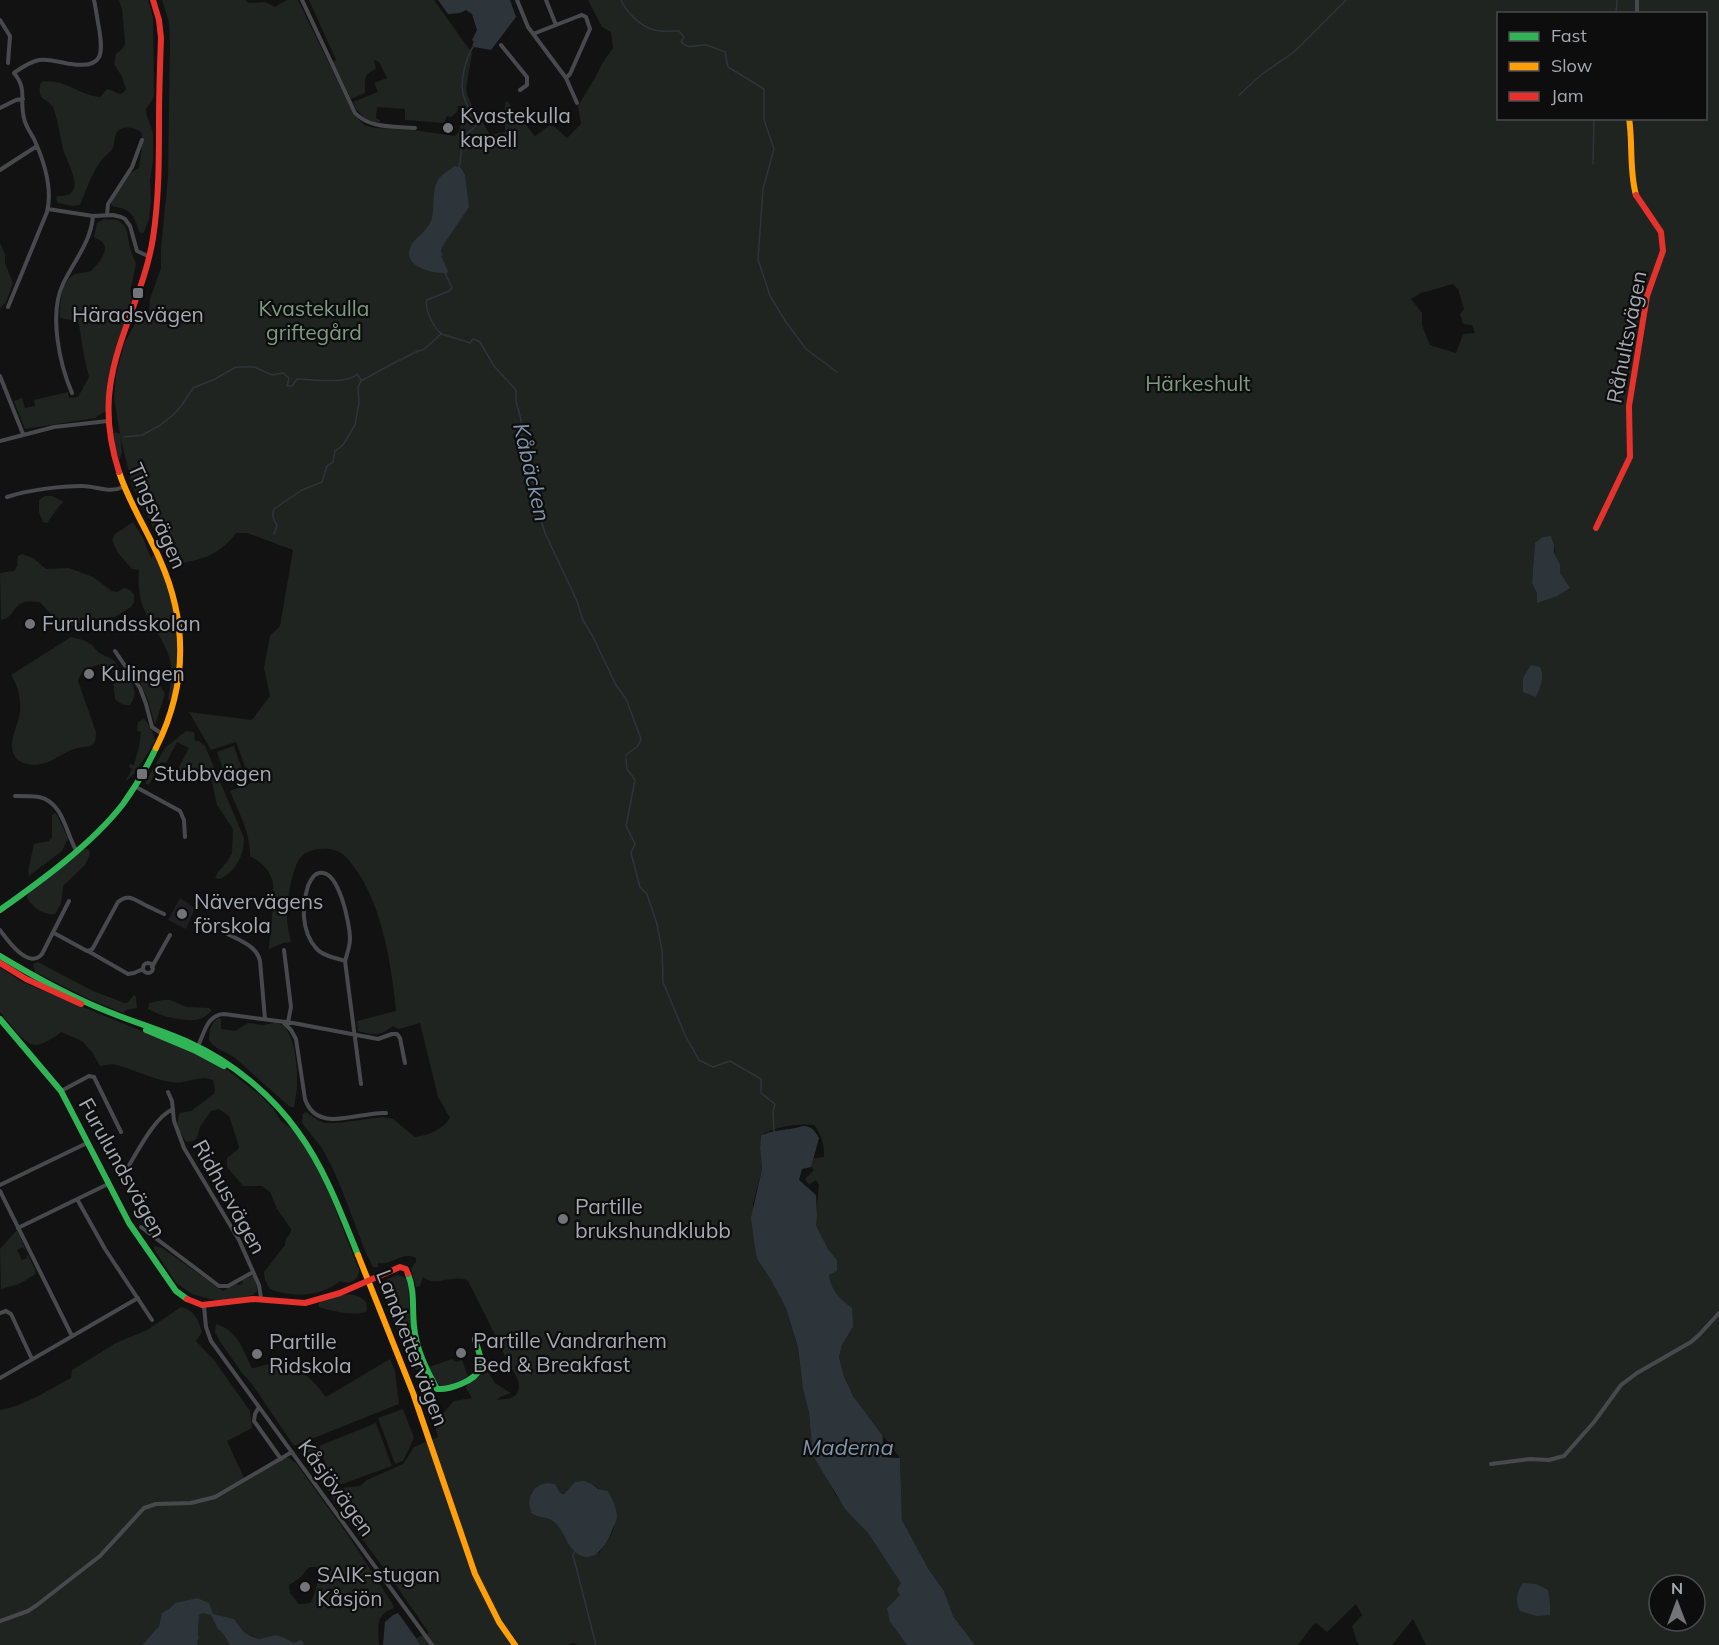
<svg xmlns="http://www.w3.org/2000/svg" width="1719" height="1645" font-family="Mulish,sans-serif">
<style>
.built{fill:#1f1f21}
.green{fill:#1f2420;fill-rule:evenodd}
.water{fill:#2e353a}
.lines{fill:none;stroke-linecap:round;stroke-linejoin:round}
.stream{stroke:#2e353a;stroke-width:1.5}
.street{stroke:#48494c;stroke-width:4}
.fast{stroke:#30b455;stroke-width:6}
.slow{stroke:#ff9f0a;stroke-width:6}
.jam{stroke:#e5322d;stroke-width:6}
.poi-dot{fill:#72747a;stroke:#0d0d0e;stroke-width:2}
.labels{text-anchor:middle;stroke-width:4.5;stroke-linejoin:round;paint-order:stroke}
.poi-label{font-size:21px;fill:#a5a9b2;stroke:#0d0d0e;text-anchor:start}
.park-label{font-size:21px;fill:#7e9b81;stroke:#0d0d0e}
.street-label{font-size:21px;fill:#a5a9b2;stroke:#0d0d0e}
.water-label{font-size:22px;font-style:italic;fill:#8094a9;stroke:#0d0d0e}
</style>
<rect width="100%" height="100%" fill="#121213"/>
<path class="built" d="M180 898 195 908 186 929 168 920Z"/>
<path class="green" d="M119 0H148L153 17 154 95 153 99 146 109V113L153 133V161L150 180 151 201 149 219 144 232 142 233 139 232C137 224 134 214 126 210 121 207 116 208 111 205L112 201 127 175 139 168 143 140 141 132C135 128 125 125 119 130 114 134 115 142 113 148 110 153 104 156 100 162 91 175 86 191 80 205L72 206 58 203 56 199 57 196C90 198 67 163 63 149 62 142 55 110 53 107 45 96 38 102 40 84L43 81C50 82 56 81 63 84 76 88 85 96 100 97L107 89C115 90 120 99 126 89L121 75 114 64 116 54 123 48 125 43 122 9Z
M162 0H246L248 3 265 2 275 7 287 0H298L353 113 364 125 375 128 413 130 455 136C461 132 462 117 463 109L461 106H458L457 112 451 117 447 116 444 123 405 120V109L377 107 376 118 380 120V122C366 123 358 114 353 102L378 92 374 83 387 78 379 62 374 60 376 69C361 76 366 80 365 93L351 99 333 62 336 60 309 0H434L472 53 466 89C469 106 482 119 490 135L505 132V103L507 101 535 136 550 125 555 127 567 138 581 124 578 106 596 76 603 62 613 48 611 32 602 27 588 0H1719V1645H1426L1413 1619 1392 1645H1360L1357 1642 1352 1626 1362 1615 1356 1604 1327 1632 1316 1623 1313 1625 1298 1645H975L953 1616 944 1591 929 1570 902 1520 900 1458 864 1411 853 1396 844 1376 839 1357 842 1345 853 1327 830 1283 829 1275 837 1260 828 1249 815 1226 819 1185 816 1180 809 1185 805 1179 814 1170 811 1167 814 1158 824 1157C824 1144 822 1135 814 1125 798 1123 775 1127 761 1135L760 1148 762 1169 753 1204 757 1259 771 1280 786 1308 798 1349 803 1389 809 1413 812 1447 836 1496 868 1533 902 1583 901 1595 890 1622 907 1645H578L573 1643 568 1645H420L416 1638 429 1633 391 1578 340 1509 303 1451 314 1447 333 1489 360 1486 367 1480 403 1464 414 1447 438 1437 435 1426 436 1421 454 1401 472 1398 466 1388 468 1382 486 1369 495 1383 511 1393 500 1397 497 1400C507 1399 518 1399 519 1387 520 1378 509 1366 506 1358 494 1332 481 1307 468 1281 454 1273 436 1288 423 1277L420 1286 416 1287 411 1268 416 1262V1258C401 1251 392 1266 378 1263V1267H373L365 1251 342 1190 332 1167 322 1148 302 1123 303 1114 306 1112 316 1119 324 1123H338L383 1117 393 1119 415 1137C429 1135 442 1130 450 1118L438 1097 420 1023 399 1029 393 1026C379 1037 375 1035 358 1031L357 1021 396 1011C391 961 381 895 346 857 340 850 329 848 321 849 313 849 305 852 300 858 293 867 287 899 287 911 286 922 289 932 291 942L283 943 269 949C270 935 276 889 272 879 268 868 260 861 250 856 251 834 238 811 230 791L251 783 236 742 211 750 189 712 252 720 270 696 264 668 270 636 280 626 293 550 247 533H236C217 558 201 559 172 565L132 485 120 435 122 452 120 459H119L115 448 113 434 116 432 120 434 114 398 116 375 124 344 135 324 149 316 150 299 161 268V248L168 177 170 43 169 22ZM1498 14H1706V118H1498ZM1453 284 1458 289 1464 309 1460 314 1463 324 1472 325 1475 333 1463 334 1456 353 1430 345 1422 325V313L1411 299 1421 293ZM1535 543 1554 545C1555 555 1559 563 1560 573L1537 602V594L1532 583ZM575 1482C581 1483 589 1482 594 1485 603 1491 619 1508 616 1520 614 1533 606 1542 599 1553L571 1547C565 1538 560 1524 549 1519 542 1515 540 1519 531 1513L529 1503 532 1491 552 1483 560 1493 565 1494ZM1659 1585H1695V1621H1659Z
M104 219 118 220 125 226 127 231 130 248 136 264 130 292 132 294V301C118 341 108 368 106 411L95 418 25 429 14 401 22 398 25 408 35 406 34 400 68 392 69 398 78 397 89 377 84 356 79 325 76 321 60 318C59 305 62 278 76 274 81 272 86 273 91 271 96 266 110 251 103 243 101 240 97 239 94 237L97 223Z
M0 243 5 254V263L13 283 6 302 0 308Z
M45 496H52L64 502 60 505 47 523 43 522 39 512V500Z
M133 522 143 538 151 558 155 554C180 599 185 653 171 702L168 699C170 685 174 672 169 657 164 639 150 625 143 607 139 596 138 582 139 570L132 569 118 553 112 540 115 534Z
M22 554 33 558 46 569 69 568 93 577 112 591 117 592 124 588 130 590 134 595V602L131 607 115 617 87 620 72 626H67L56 620 40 602C34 602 25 600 20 604 12 610 12 618 1 620L0 573 14 571 17 566 18 556Z
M71 637C78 639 85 640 91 644 93 646 96 650 98 652 107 658 118 658 119 672 132 677 140 693 130 705 124 706 119 703 115 699L113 682 116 678V674L103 664C93 665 80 671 78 681L96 732C96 752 87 744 74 749 64 752 56 760 45 763 30 768 10 763 12 743 13 732 19 722 20 711 21 699 18 686 11 675Z
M153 669 157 679 165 694 155 725 148 700 139 680 141 676Z
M144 719C148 722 155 736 155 741L136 772 125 782 132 769 129 767 130 764 134 765 139 747 141 732 137 731 138 722Z
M186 731 194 732 195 741H199L205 746 244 838C244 856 236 871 220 879L215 878 218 872 227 862 232 853 233 829 217 805 212 782 199 768 196 774 192 772 190 776 178 769 189 748 177 742 166 763 162 762 160 763 149 785 145 783 165 748Z
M234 746 244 775 227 781 217 752Z
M55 813 57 815 68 838 62 851 29 876 28 871 34 844 49 841 52 837V815Z
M83 849H87L89 850 90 854 85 865 63 886 61 904 55 914C45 916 29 906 27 896L31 890Z
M38 962 93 991 125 1003H127L134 995 136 997 137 1008 127 1010 123 1013 91 1000 35 972 33 964Z
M0 967 22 982 205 1057 225 1068 261 1096 274 1110 281 1121 296 1132 308 1152 327 1188 359 1270C359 1281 349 1285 340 1281 321 1297 292 1298 270 1289L265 1280 264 1272 285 1245 286 1239 291 1232V1229L277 1209 270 1192 262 1186H243L227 1167V1158L237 1150 239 1147 229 1116 219 1109 211 1111 200 1127 197 1138 193 1141 186 1142C180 1133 174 1123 180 1113L191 1111 214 1094 215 1090 213 1080C198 1074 186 1085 171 1082 153 1079 137 1071 120 1066L113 1064 100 1066 92 1052 82 1041 61 1032C55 1037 43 1045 35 1045 25 1045 6 1019 0 1012Z
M163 1000H170L187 1007 209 1008 212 1011C208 1014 204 1018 200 1019 187 1023 159 1016 148 1009L149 1003Z
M219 1018 221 1019V1029L235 1031 248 1023C253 1023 256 1025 262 1025 268 1025 273 1021 280 1024 295 1030 298 1070 297 1085 297 1092 295 1100 294 1107H290L235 1058C226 1051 215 1050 209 1040 209 1032 211 1021 219 1018Z
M17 1230 25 1249 24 1250 23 1247 17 1250 22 1260 27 1258V1254L35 1269 36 1274 19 1284 1 1289 0 1249Z
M154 1246 162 1248 223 1291 236 1283 239 1285 243 1283 242 1280 252 1276 254 1277 257 1285V1291L253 1295 221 1301 210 1299 192 1294 176 1283 154 1249Z
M398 1275 404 1277 408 1281C409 1297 409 1314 411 1330 413 1343 421 1356 421 1368L418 1370 412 1367 382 1290C381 1280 390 1278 398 1275Z
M339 1295C351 1294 358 1294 366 1302L367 1311C357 1317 330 1311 319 1307L318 1305 320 1302Z
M181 1307C195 1310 198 1320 202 1332L196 1341 214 1360 250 1411 252 1428 227 1441 245 1480 285 1458H289L296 1463 350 1538 392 1603 394 1608C375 1614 378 1628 379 1645H304L303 1642 294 1643 285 1638 276 1635 259 1639 244 1632 234 1619 218 1616V1629L224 1635 230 1645H198L197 1642 199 1638 198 1634 199 1615 203 1613 197 1598 175 1603 170 1608 162 1613 159 1626 142 1645H0V1410C27 1405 48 1390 71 1378L72 1370 116 1343 147 1330ZM309 1567H317C320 1580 316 1590 311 1602L306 1604H299L290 1593 289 1585 300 1578Z
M216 1324C239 1331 242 1349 252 1368 264 1368 270 1358 280 1370 303 1366 312 1380 326 1397L390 1359 395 1371 399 1404 294 1446 252 1384 242 1373 219 1340 215 1332Z
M452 1359 456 1362 462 1360 468 1377 450 1385 442 1386 436 1382 429 1367Z
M403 1409 414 1438 403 1461 395 1464 378 1418Z
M376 1423 392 1466 334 1487 319 1446Z"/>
<path class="water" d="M438 0H510L516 17 491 50 474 47 472 45 474 42 472 40 477 30 472 14 466 10 460 13 448 14Z
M455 166 461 168 465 175 469 207 442 247 441 251 443 255 441 256 448 271 447 273C432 274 399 266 412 244 418 235 428 231 432 218 435 206 431 188 440 177 444 173 450 170 455 166Z
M1551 536 1554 545V552L1560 565V573L1570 588 1557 596 1537 603V594L1532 583 1535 543 1543 537Z
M1531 665 1540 667C1545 677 1540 688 1536 697L1523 692V678Z
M803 1126C812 1126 815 1131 819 1138L811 1167 802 1169 799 1180 816 1195 817 1215 816 1226 828 1249 837 1260V1271L829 1275C831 1291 840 1299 852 1308L853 1327 842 1345 839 1357 844 1376 853 1396 883 1436 882 1457 900 1458 902 1520 929 1570 944 1591 953 1616 975 1645H907L890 1622 887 1608 900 1595 897 1590 901 1583 868 1533 845 1509 815 1459 812 1447 809 1413 803 1389 798 1348 786 1308 771 1280 757 1259 754 1241 751 1218 762 1169 760 1148 761 1135C767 1134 771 1131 777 1131 786 1129 794 1129 803 1126Z
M584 1481 592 1484 598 1489 608 1491C612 1498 617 1509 617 1517 617 1521 614 1526 612 1530 605 1550 588 1570 570 1546 565 1539 562 1529 555 1523 547 1515 539 1519 531 1513 531 1510 529 1506 529 1503 530 1488 542 1481 555 1484L560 1493 564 1494 575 1482Z
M1523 1583 1536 1584 1548 1590 1550 1604V1615L1537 1616 1520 1611C1515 1599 1516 1593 1523 1583Z
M197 1598 209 1603 213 1614 234 1619 244 1632 251 1636 259 1639 276 1635 285 1638 294 1643 301 1640 303 1642 304 1645H230L224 1635 218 1629 211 1615 203 1613 199 1615 198 1634 199 1638 197 1642 198 1645H142L159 1626 162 1613 170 1608 175 1603Z
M398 1613 416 1638 420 1645H383L385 1622 393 1615Z"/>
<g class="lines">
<path class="stream" d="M621 0C627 13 640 26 654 30 661 32 671 31 679 31L684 37 681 42C689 50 695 45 705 45 712 46 719 50 725 52L728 67 764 89V120L774 149 763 189 758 259 770 296 786 322 806 349 837 372
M1616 14 1617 0
M1239 95 1262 74 1294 52 1346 0
M1593 164 1594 118
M459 167C462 158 460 146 464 138 467 131 474 130 477 124 473 114 465 105 463 93 460 81 466 57 473 47
M445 273 452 288 449 291 427 300C424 309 434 329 442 334 444 335 468 342 470 343L473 339 480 342 494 366 516 390V401L521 420V442L532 480 539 495 542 523 545 533 577 601 582 618 593 637 616 685 626 699 641 739 638 746 626 755
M124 437 142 435 159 426 173 415 182 405 193 388 215 379 236 367H254L272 375 283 373 289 378 287 386H292L297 379C312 379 347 385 357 374L361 380
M274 534 277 526C274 519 271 516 274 509L302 490 322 482 327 466 333 462 335 451 343 445 355 425 359 403 358 387 361 381 390 365 418 351 423 350 441 334
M626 759 627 769 635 780 626 826 635 844 631 853 640 887 647 894 657 924 662 950 663 982 685 1035 699 1060 713 1067 730 1061 761 1079V1093L775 1104 773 1112 774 1131
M575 1551 573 1555 596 1645"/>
<path class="street" d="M302 0 355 113C370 129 394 126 415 128
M517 0 528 27 566 78 577 103
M546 0 556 25
M1637 14V0
M0 20 10 36 8 63
M533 34 579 16 582 15 586 17 590 29 570 74 566 78
M501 45 527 77V85L520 90
M0 108 16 100 23 99
M0 170 37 146
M48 209 93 216 113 215 121 217 125 219 130 226 137 251 150 257
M107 215 108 204 132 167 142 140
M8 307 47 212C53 188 44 161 34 139 30 132 25 125 24 118 19 99 28 90 14 73 21 68 29 62 39 60 49 58 60 63 71 64 104 69 103 53 99 28 97 18 96 9 94 0
M0 376 23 434
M72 393C59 363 49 313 63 284 74 261 91 242 93 216
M0 441 54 427 108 421
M7 497C28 490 60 486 82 486 97 486 109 494 123 487
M115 651 140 688 146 704 152 727 162 734
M136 787 180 811 184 820 185 837
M15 796C23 796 32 796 39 797 63 802 66 833 76 850
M0 930C8 941 29 970 42 954L69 901
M222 931C236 939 257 945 260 961L265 1019
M54 933 87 951 91 950 93 948 118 902C128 893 135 900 145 905 151 908 158 911 164 914
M284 950 291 1007 288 1022
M88 951 128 974 134 973 143 969
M345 961C336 958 322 956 316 948 301 931 302 906 308 886 310 881 313 874 319 873 339 868 350 925 350 939 350 946 347 954 345 961L361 1084
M143 968a5 5 0 1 1 10 0a5 5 0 1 1-10 0Z
M152 967 170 935
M283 1022 291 1030 296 1039 305 1099C317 1135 360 1111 386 1113
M197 1048C204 1035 206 1015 224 1014L293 1023 378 1039 392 1034H397L400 1038 405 1063
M61 1091 89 1076 94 1077 121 1132
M168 1092 172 1101 174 1121 184 1148 239 1240 259 1285 261 1298
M125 1172C136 1155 154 1117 173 1109
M0 1185 87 1143
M0 1191 72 1336
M77 1199 105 1249 152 1320
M141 1227 219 1286H228L253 1272
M18 1228 108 1184
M204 1306 206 1327 211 1341 432 1645
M0 1313 6 1311 11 1314 32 1359
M0 1378 138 1298
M259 1407 255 1414 254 1421 281 1459
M1491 1464 1530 1459 1549 1460 1564 1456 1594 1422 1621 1385 1637 1373 1691 1342 1699 1335 1719 1313
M0 1621 28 1611 37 1605 100 1556 144 1508 156 1504 191 1503 215 1497 292 1452"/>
<path class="fast" d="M0 910C41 881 92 844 123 804 136 786 147 767 156 748
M0 956C35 977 71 997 109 1012 136 1023 164 1031 190 1043 232 1062 272 1095 298 1132 325 1169 341 1213 358 1255
M0 1019 61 1091 129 1223 176 1291 187 1299
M146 1030 196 1051 224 1066
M408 1274C415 1291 412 1308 414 1326 416 1349 426 1369 437 1389 449 1390 476 1381 480 1368 483 1359 477 1348 475 1339"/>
<path class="slow" d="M1629 118C1633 143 1629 170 1636 195
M119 472C129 503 147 530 160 560 188 623 187 686 156 748
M358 1255 413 1393 475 1574 499 1622 515 1645"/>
<path class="jam" d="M119 472C110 444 106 416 110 387 117 335 145 290 153 238 159 199 159 159 159 120 159 93 160 65 161 38L159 20 153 0
M1596 528 1630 457 1629 406 1647 296 1663 251 1661 232 1636 195
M0 963 26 979 81 1004
M187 1299 202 1305 253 1299 305 1303 340 1293 400 1267 406 1269 408 1274"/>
</g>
<g class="poi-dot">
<circle cx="448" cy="128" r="6"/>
<rect x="132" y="287" width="12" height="12" rx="3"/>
<circle cx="30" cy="624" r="6"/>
<circle cx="89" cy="674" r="6"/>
<rect x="136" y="768" width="12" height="12" rx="3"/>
<circle cx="182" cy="914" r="6"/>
<circle cx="563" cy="1219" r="6"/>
<circle cx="461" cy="1353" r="6"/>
<circle cx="257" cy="1354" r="6"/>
<circle cx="305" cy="1587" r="6"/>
</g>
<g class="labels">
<g class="poi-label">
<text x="460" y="123">Kvastekulla<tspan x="460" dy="24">kapell</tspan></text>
<text x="138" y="322" text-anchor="middle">Häradsvägen</text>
<text x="42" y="631">Furulundsskolan</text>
<text x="101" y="681">Kulingen</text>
<text x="154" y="781">Stubbvägen</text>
<text x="194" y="909">Nävervägens<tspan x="194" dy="24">förskola</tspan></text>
<text x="575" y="1214">Partille<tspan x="575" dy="24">brukshundklubb</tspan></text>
<text x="473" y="1348">Partille Vandrarhem<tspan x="473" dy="24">Bed &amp; Breakfast</tspan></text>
<text x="269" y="1349">Partille<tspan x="269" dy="24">Ridskola</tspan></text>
<text x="317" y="1582">SAIK-stugan<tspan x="317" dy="24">Kåsjön</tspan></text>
</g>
<g class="park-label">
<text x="314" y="316">Kvastekulla<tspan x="314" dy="24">griftegård</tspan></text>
<text x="1198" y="391">Härkeshult</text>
</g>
<g class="street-label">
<text transform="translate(1627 337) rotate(-79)" y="7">Råhultsvägen</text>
<text transform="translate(157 516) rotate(66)" y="7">Tingsvägen</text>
<text transform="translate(122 1168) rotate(61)" y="7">Furulundsvägen</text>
<text transform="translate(229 1197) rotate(61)" y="7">Ridhusvägen</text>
<text transform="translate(412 1348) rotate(69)" y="7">Landvettervägen</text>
<text transform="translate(336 1488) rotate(54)" y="7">Kåsjövägen</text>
</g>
<g class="water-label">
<text transform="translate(532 472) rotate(77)" y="8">Kåbäcken</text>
<text x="848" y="1455">Maderna</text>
</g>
</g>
<rect x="1497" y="12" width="210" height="108" fill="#0d0d0e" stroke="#4a4b50" stroke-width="1.5"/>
<rect x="1509" y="32" width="30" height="9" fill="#30b455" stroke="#4a4b50" stroke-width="1.5"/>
<text x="1551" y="42" font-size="18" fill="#a5a9b2">Fast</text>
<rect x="1509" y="62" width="30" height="9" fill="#ff9f0a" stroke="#4a4b50" stroke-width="1.5"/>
<text x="1551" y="72" font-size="18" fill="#a5a9b2">Slow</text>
<rect x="1509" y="92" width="30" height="9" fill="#e5322d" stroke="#4a4b50" stroke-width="1.5"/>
<text x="1551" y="102" font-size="18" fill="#a5a9b2">Jam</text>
<g transform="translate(1677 1603)"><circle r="28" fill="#0d0d0e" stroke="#4a4b50" stroke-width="1.5"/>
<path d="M0-4.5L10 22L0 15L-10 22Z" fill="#72747a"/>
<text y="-9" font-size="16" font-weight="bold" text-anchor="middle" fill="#a5a9b2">N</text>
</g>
</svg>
